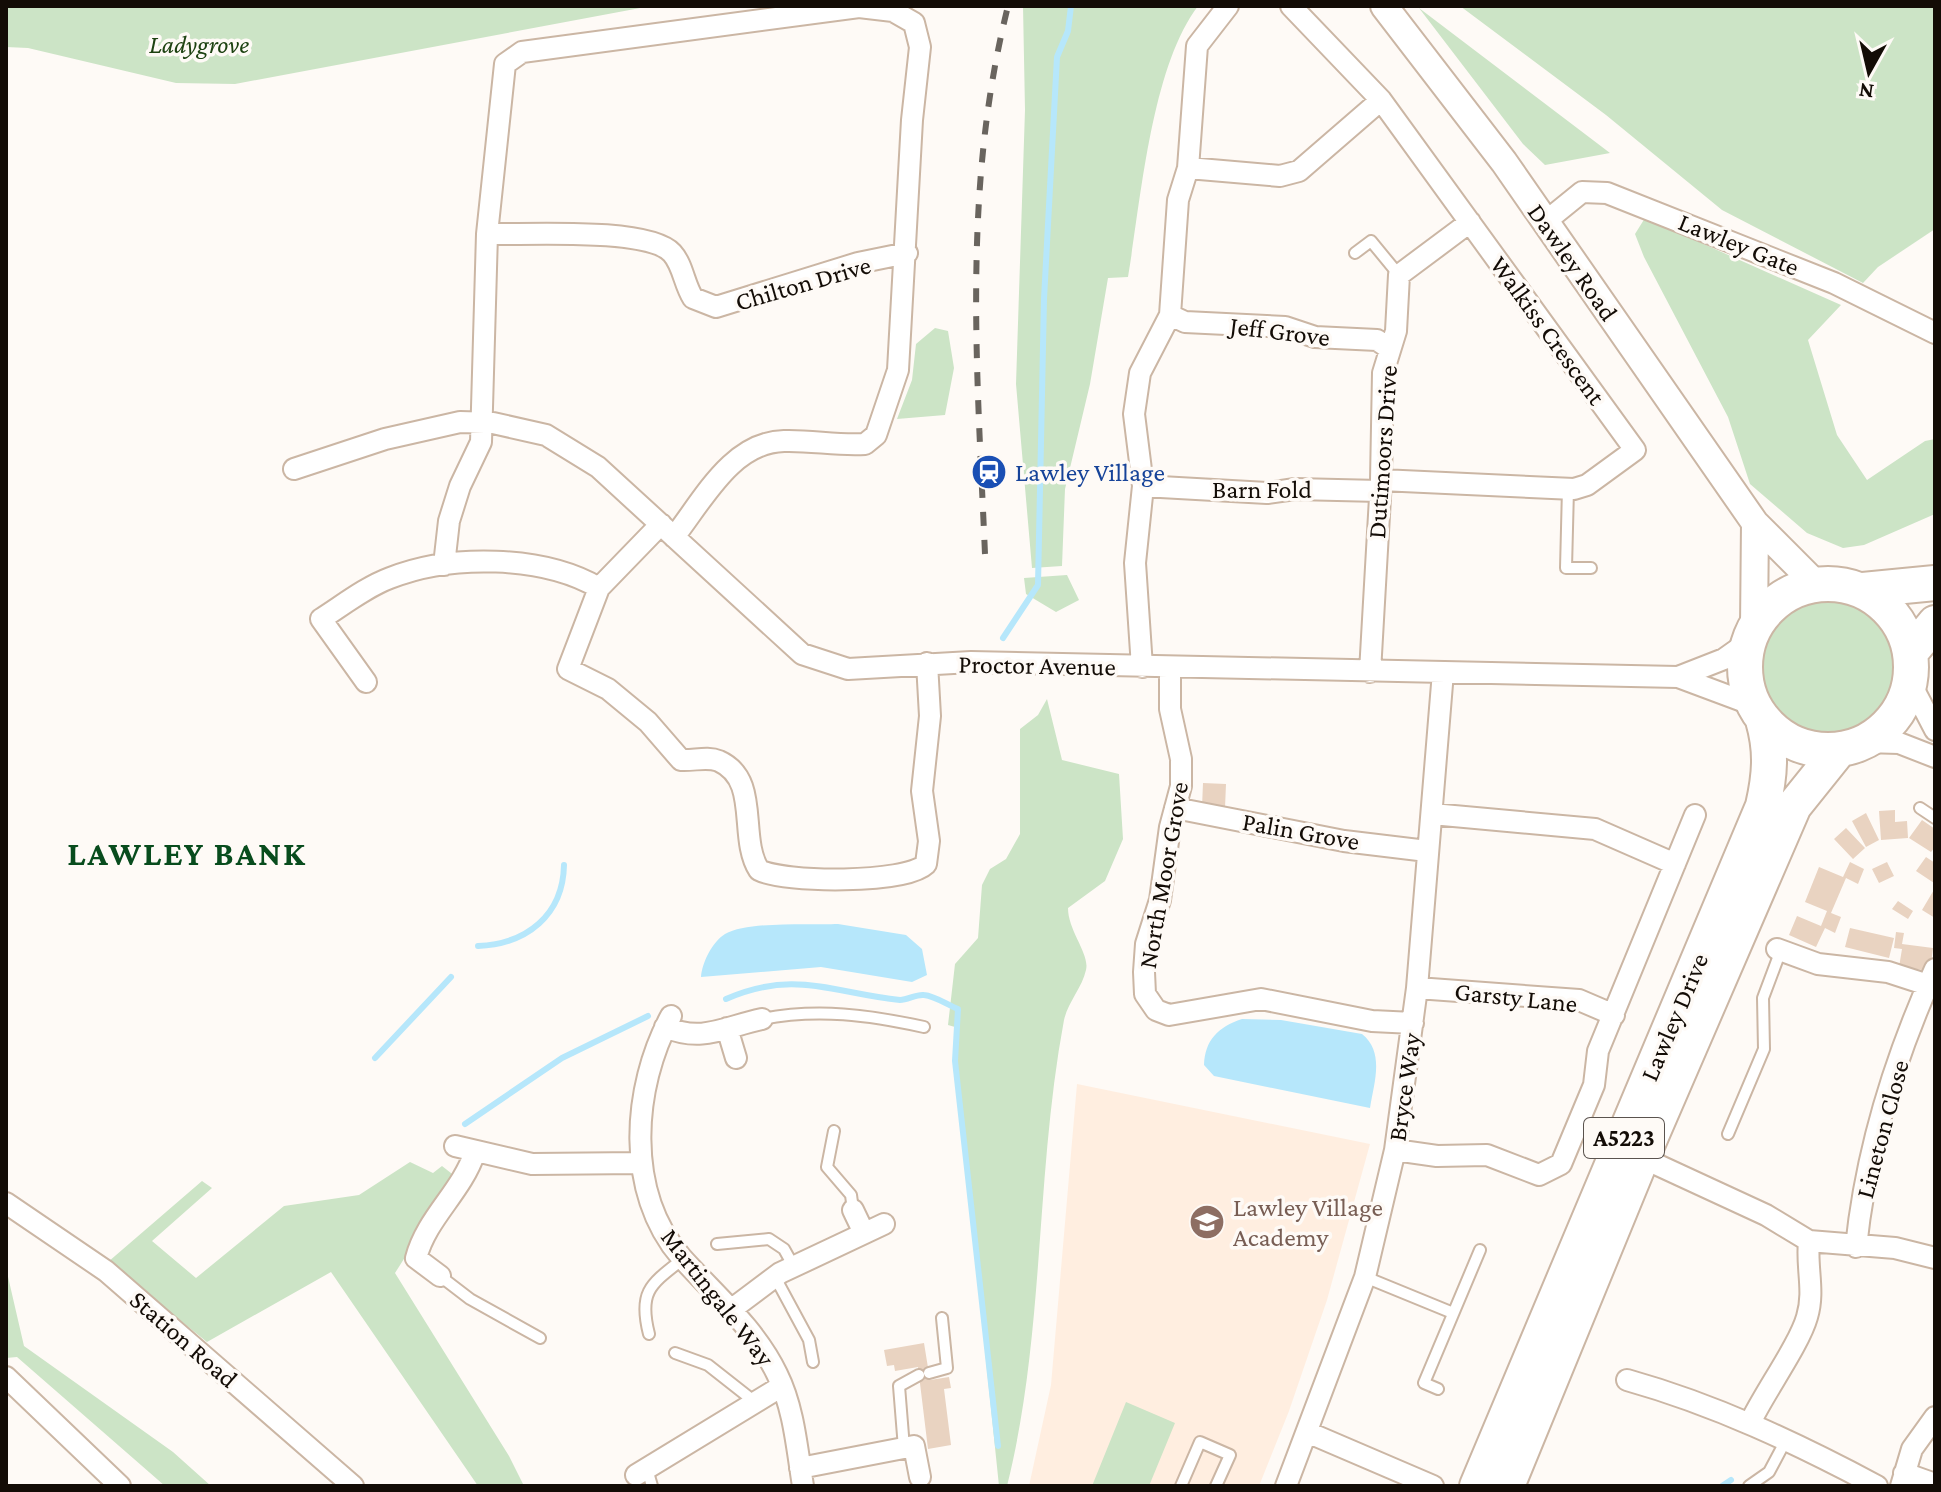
<svg xmlns="http://www.w3.org/2000/svg" width="1941" height="1492" font-family="'Crimson Pro',serif">
<style>
.built{fill:#ffeee0}
.green{fill:#cce4c6}
.water{fill:#b6e7fb}
.lines{fill:none;stroke-linecap:round;stroke-linejoin:round}
.stream{stroke:#b6e7fb;stroke-width:6}
.building{fill:#e9d3c1}
.service-casing{stroke:#cbb6a4;stroke-width:14}
.minor-casing{stroke:#cbb6a4;stroke-width:24}
.tertiary-casing{stroke:#cbb6a4;stroke-width:30}
.primary-casing{stroke:#cbb6a4;stroke-width:38}
.service{stroke:#fff;stroke-width:10}
.minor{stroke:#fff;stroke-width:20}
.tertiary{stroke:#fff;stroke-width:26}
.primary{stroke:#fff;stroke-width:34}
.rail{stroke:#69645e;stroke-width:6;stroke-dasharray:14 14;stroke-linecap:butt}
.labels{text-anchor:middle;stroke-width:7;stroke-linejoin:round;paint-order:stroke}
.shield{fill:#fefaf6;stroke:#5a534e;stroke-width:2}
.shield-label{font-size:24px;font-weight:bold;fill:#130c06}
.park-label{font-size:26px;font-style:italic;fill:#1d4211;stroke:#fefaf6}
.street-label{font-size:26px;fill:#130c06;stroke:#fefaf6}
.transit-label{font-size:26px;fill:#164399;stroke:#fefaf6;text-anchor:start}
.education-label{font-size:26px;fill:#785e54;stroke:#fefaf6;text-anchor:start}
.district-label{font-size:34px;font-weight:bold;letter-spacing:2px;fill:#084c1d;stroke:#fefaf6}
</style>
<rect width="100%" height="100%" fill="#fefaf6"/>
<path class="built" d="M1077 1084 1370 1144 1327 1300 1289 1411 1259 1486H1029L1051 1385Z"/>
<path class="green" d="M6 6H651L235 84 176 83 28 48 6 47Z
M1023 6H1198C1151 68 1141 200 1128 277L1108 278 1090 384 1065 489 1062 566 1032 568 1016 384 1025 110Z
M1460 6H1935V229L1878 267 1863 283 1722 210 1606 115Z
M1419 8 1610 153 1545 165 1523 144Z
M1645 218 1841 305 1808 340 1837 435 1867 480 1925 441 1935 439V514L1864 545 1843 548 1807 533 1750 484 1728 417 1644 257 1635 234Z
M935 328 948 331 954 368 945 415 897 419 912 380 916 344Z
M1067 575 1079 600 1056 612 1026 594 1024 578Z
M1759 668a69 69 0 1 1 138 0a69 69 0 1 1-138 0Z
M1047 699 1062 760 1119 774 1123 839 1105 881 1068 908C1068 931 1090 954 1086 970 1082 988 1068 1002 1064 1020 1035 1175 1045 1334 1007 1486H999L955 1061V1027L948 1025 955 964 978 938 982 885 990 869 1006 859 1020 834V729L1038 715Z
M410 1162 433 1173 442 1166 456 1177 395 1273 509 1456 524 1486H478L331 1272 207 1342 108 1262 202 1181 212 1188 152 1241 196 1278 284 1206 359 1195Z
M6 1268 24 1346 173 1452 211 1486H165L17 1357 6 1358Z
M1126 1402 1175 1423 1149 1486H1092Z"/>
<path class="water" d="M838 924 906 935 922 949 927 975 912 982 821 967 701 977C702 963 712 942 725 934 748 921 810 925 838 924Z
M1242 1019 1281 1020 1362 1034C1385 1052 1374 1083 1370 1108L1214 1076 1204 1065C1205 1040 1218 1027 1242 1019Z"/>
<g class="lines">
<path class="stream" d="M1003 638 1038 585 1044 299 1057 57 1068 31 1071 6
M478 946C527 944 563 915 564 865
M726 999C795 969 832 993 900 1000 908 1000 916 994 924 995 935 996 948 1005 958 1009L955 1061 998 1446
M375 1058 451 977
M465 1124 562 1058 648 1016
M1722 1486 1731 1480"/>
</g>
<path class="building" d="M1203 783 1226 784 1225 808 1202 807Z
M1895 810V822L1907 821 1908 838 1881 840 1879 811Z
M1866 813 1879 840 1866 847 1852 821Z
M1922 820 1935 829V847L1931 852 1909 838Z
M1846 828 1865 848 1853 859 1834 839Z
M1926 857 1935 863 1934 883 1916 871Z
M1850 862 1864 869 1858 884 1846 878 1831 913 1841 917 1835 933 1825 928 1816 947 1789 935 1797 916 1821 926 1827 911 1805 902 1819 867 1843 877Z
M1887 862 1894 876 1879 883 1872 869Z
M1935 888V918L1922 910Z
M1898 901 1913 911 1908 919 1892 909Z
M1850 928 1894 938 1889 958 1845 947Z
M1896 932 1904 933 1902 944 1933 948 1930 971 1899 967 1902 949 1894 948Z
M924 1343 930 1380 949 1377 951 1388 944 1389 951 1445 928 1449 918 1367 895 1371 894 1365 887 1366 884 1350Z"/>
<g class="lines">
<defs>
<path id="service" d="M1355 253 1371 241 1399 275
M1568 489 1566 568H1591
M1920 808 1935 818
M762 1019C818 1008 869 1015 924 1027
M834 1131 827 1167 851 1195 853 1210
M1728 1134 1764 1049 1763 998 1781 950
M717 1244 769 1239 784 1249 794 1267
M440 1276 470 1299 540 1338
M775 1277 809 1340 813 1362
M1365 1277 1453 1313
M649 1334C638 1291 651 1284 683 1259
M675 1353 708 1365 755 1402
M929 1373 947 1368 942 1318
M1438 1389 1424 1383 1480 1250
M904 1448 899 1386 919 1375
M647 1469 652 1486
M1181 1486 1200 1442 1230 1455 1216 1486
M1749 1486 1769 1472 1786 1440"/>
<path id="minor" d="M1291 6 1381 100 1635 450 1587 485 1574 489 1381 480
M1188 168 1280 176 1299 171 1381 100
M1545 222 1582 192 1607 193 1834 283 1935 333
M487 234C525 235 648 227 672 253 683 265 684 284 693 298L716 307 858 263 907 253
M1170 315 1185 322 1285 327 1315 337 1377 340 1390 349
M294 469 385 439 460 422 493 423 546 435 598 467 802 654 848 669 971 662 1678 677 1753 705
M1143 486 1267 493 1295 489 1380 491
M661 524 599 588 568 669 608 689 648 722 681 760C694 761 707 756 719 761 761 780 738 837 759 870 784 883 905 884 926 864L929 841 922 791 930 716 927 663
M444 565 449 521 460 486 481 442 487 234 505 64 522 52 859 7 893 11 914 23 920 47 912 120 898 370 876 435 865 444C838 446 811 440 784 441 732 442 703 500 674 537
M1142 667 1135 563 1143 486 1134 414 1140 373 1170 315 1178 200 1188 168 1197 46 1228 6
M1170 667V709L1181 759V786L1170 827 1160 900 1146 944 1144 972 1145 994 1156 1010 1169 1015 1261 999 1372 1021 1413 1023
M1370 672 1381 480 1383 373 1396 331 1399 275 1470 222
M1678 677 1724 659 1748 642
M366 682 321 619C343 605 366 587 390 578 450 554 543 555 599 588
M1910 682 1935 730
M1865 742 1899 743 1935 757
M1175 808 1344 841 1427 851
M1432 814 1595 829 1675 864
M1777 949 1818 964 1888 972 1928 985
M1417 988 1579 1000 1614 1015
M671 1016C632 1088 625 1192 681 1257 715 1295 755 1328 777 1374 794 1408 797 1449 803 1486
M665 1027C703 1043 724 1027 762 1019
M727 1028 736 1058
M455 1146 532 1164 640 1163
M1395 1150 1437 1156 1487 1155 1539 1175 1561 1164 1594 1085 1598 1051 1695 815
M1634 1154 1766 1215 1809 1241 1895 1248 1935 1258
M6 1203 106 1271 353 1486
M853 1210 864 1233
M1856 1247C1866 1150 1895 1057 1935 969
M440 1276 416 1258C427 1217 461 1193 475 1152
M732 1309 780 1273 884 1224
M6 1377 120 1486
M1627 1380C1716 1405 1796 1443 1877 1486
M1750 1423C1764 1393 1799 1345 1807 1317 1815 1291 1806 1267 1809 1241
M1307 1432 1433 1486
M800 1468 914 1446 920 1477
M1904 1473 1935 1484
M636 1475 782 1386
M1286 1486 1365 1277 1395 1150 1417 988 1443 672
M1901 1486 1912 1449 1935 1417"/>
<path id="tertiary" d="M1384 6 1504 162 1755 523 1816 584
M1754 626 1755 523"/>
<path id="primary" d="M1745 667a83 83 0 1 1 166 0a83 83 0 1 1-166 0Z
M1863 590 1935 583
M1911 652 1935 623
M1477 1486 1763 806C1770 775 1772 751 1763 720
M1507 1486 1642 1157 1794 806 1839 750"/>
</defs>
<use href="#service" class="service-casing"/>
<use href="#minor" class="minor-casing"/>
<use href="#tertiary" class="tertiary-casing"/>
<use href="#primary" class="primary-casing"/>
<use href="#service" class="service"/>
<use href="#minor" class="minor"/>
<use href="#tertiary" class="tertiary"/>
<use href="#primary" class="primary"/>
<path class="rail" d="M985 554C977 368 962 189 1008 6"/>
</g>
<defs>
<symbol id="station-disc" viewBox="-11 -11 22 22"><circle r="9.5" fill="#1a4fb4" stroke="#fefaf6"/><path d="M-3-6H3Q5-6 5-4V2Q5 4 3 4L4.5 6H3L1.5 4h-3L-3 6H-4.5L-3 4Q-5 4-5 2V-4Q-5-6-3-6ZM-3.5-4v3h7v-3ZM-3.5 1v1.5H-2V1ZM2 1v1.5H3.5V1Z" fill="#fff"/></symbol>
<symbol id="school-disc" viewBox="-11 -11 22 22"><circle r="9.5" fill="#8d6e63" stroke="#fefaf6"/><path d="M0-5L7-2L0 1L-7-2ZM-4 1L0 2.5L4 1V4Q0 6-4 4Z" fill="#fff"/></symbol>
</defs>
<g fill-rule="evenodd">
<use href="#station-disc" x="969" y="452" width="40" height="40"/>
<use href="#school-disc" x="1187" y="1202" width="40" height="40"/>
</g>
<g class="labels">
<rect class="shield" x="1584" y="1118" width="80" height="40" rx="6"/>
<g class="shield-label">
<text x="1624" y="1146">A5223</text>
</g>
<g class="park-label">
<text x="199" y="53">Ladygrove</text>
</g>
<g class="street-label">
<text transform="translate(1739 244) rotate(22)" y="9">Lawley Gate</text>
<text transform="translate(1573 262) rotate(55)" y="9">Dawley Road</text>
<text transform="translate(803 283) rotate(-16)" y="9">Chilton Drive</text>
<text transform="translate(1548 330) rotate(54)" y="9">Walkiss Crescent</text>
<text transform="translate(1280 331) rotate(7)" y="9">Jeff Grove</text>
<text transform="translate(1382 452) rotate(-86)" y="9">Dutimoors Drive</text>
<text x="1262" y="498">Barn Fold</text>
<text transform="translate(1037 665) rotate(1)" y="9">Proctor Avenue</text>
<text transform="translate(1301 831) rotate(10)" y="9">Palin Grove</text>
<text transform="translate(1163 875) rotate(-80)" y="9">North Moor Grove</text>
<text transform="translate(1516 997) rotate(6)" y="9">Garsty Lane</text>
<text transform="translate(1674 1017) rotate(-67)" y="9">Lawley Drive</text>
<text transform="translate(1404 1087) rotate(-82)" y="9">Bryce Way</text>
<text transform="translate(1882 1129) rotate(-75)" y="9">Lineton Close</text>
<text transform="translate(718 1297) rotate(52)" y="9">Martingale Way</text>
<text transform="translate(184 1339) rotate(41)" y="9">Station Road</text>
</g>
<g class="transit-label">
<text x="1015" y="481">Lawley Village</text>
</g>
<g class="education-label">
<text x="1233" y="1216">Lawley Village<tspan x="1233" dy="30">Academy</tspan></text>
</g>
<g class="district-label">
<text x="187" y="865">LAWLEY BANK</text>
</g>
</g>
<rect width="1941" height="1492" fill="none" stroke="#130c06" stroke-width="16"/>
<g transform="translate(1869 72) rotate(188)" stroke="#fefaf6" stroke-width="6" paint-order="stroke">
<path d="M0-6L14 30L0 20L-14 30Z" fill="#130c06"/>
<text y="-12" font-size="22" font-weight="bold" text-anchor="middle" fill="#130c06">N</text>
</g>
</svg>
